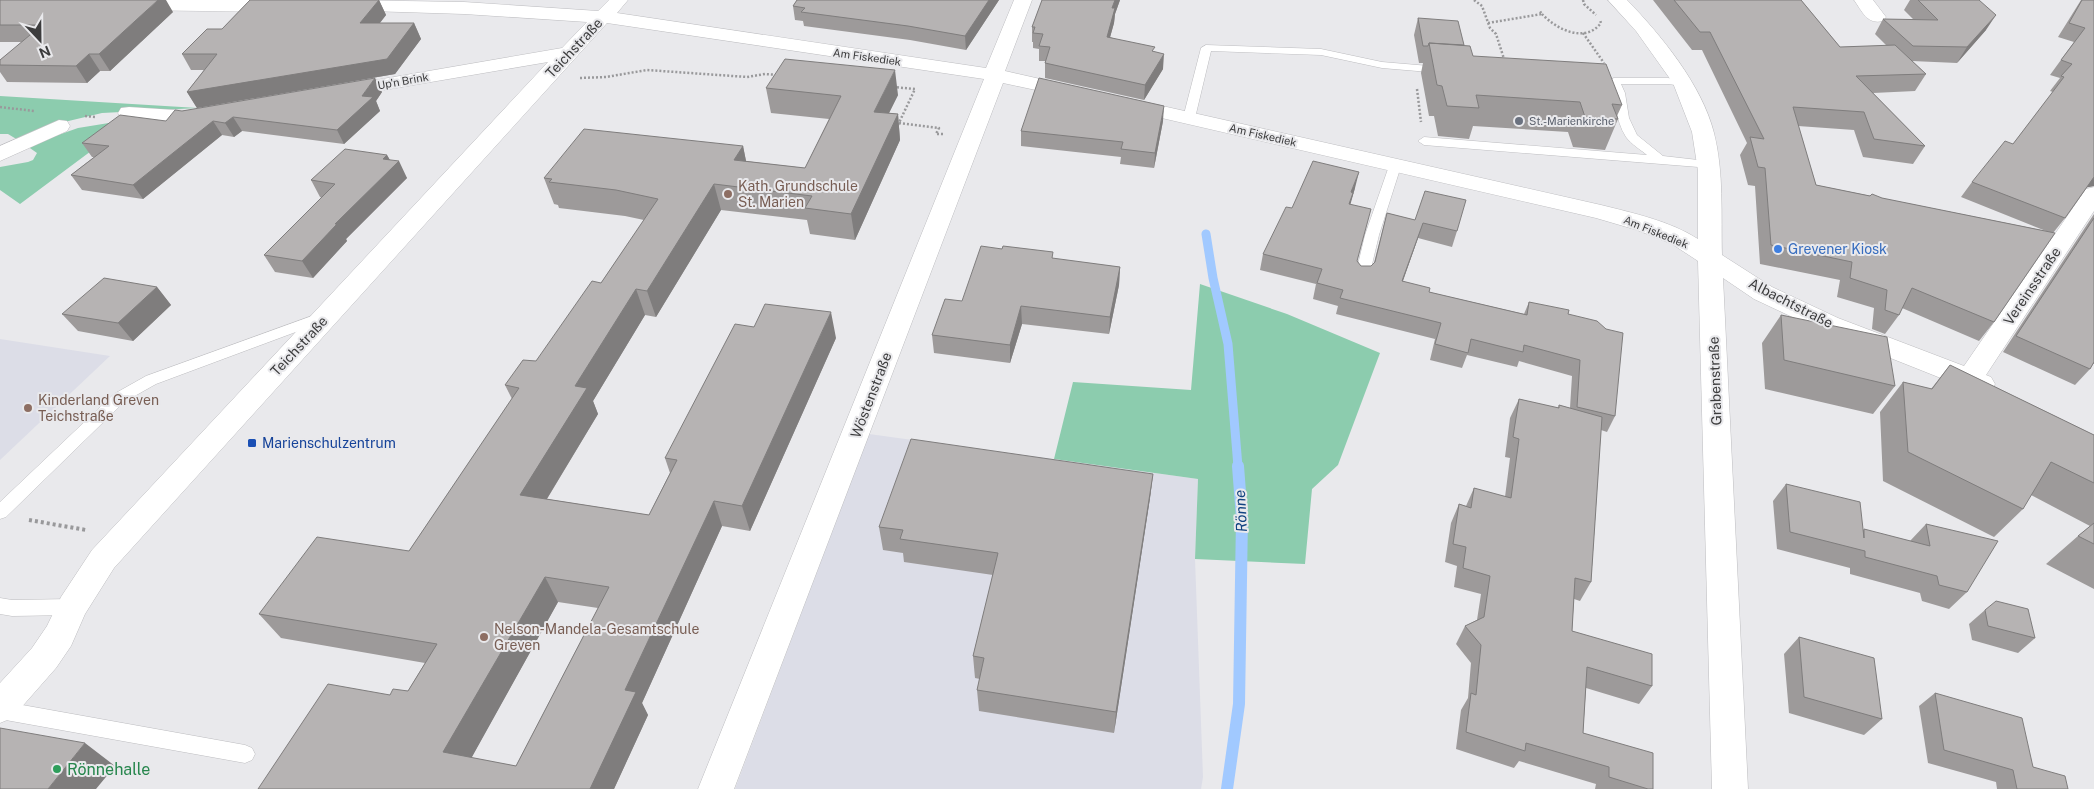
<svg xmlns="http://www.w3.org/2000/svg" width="2094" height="789" font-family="'Public Sans',sans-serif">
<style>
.built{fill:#dcdde7}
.green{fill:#8cccae}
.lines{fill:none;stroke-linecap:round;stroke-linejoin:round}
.stream-far1{stroke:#a1c9ff;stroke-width:9}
.stream{stroke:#a1c9ff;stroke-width:12}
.service-casing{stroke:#bdbdc0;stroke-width:1}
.minor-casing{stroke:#bdbdc0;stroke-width:1}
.path-far1{stroke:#99999b;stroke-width:2.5;stroke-dasharray:2 2;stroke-linecap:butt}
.path{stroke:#99999b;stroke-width:4;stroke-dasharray:3 3;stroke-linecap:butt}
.service{fill:#fff;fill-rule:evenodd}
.minor{fill:#fff;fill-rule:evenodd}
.wall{fill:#9d9a9a;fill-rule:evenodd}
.shaded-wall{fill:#7f7d7d}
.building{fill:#b6b3b3;stroke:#7f7d7d;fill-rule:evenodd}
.worship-dot{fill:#6b7280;stroke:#e9e9ec;stroke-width:2}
.education-dot{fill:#8d6e63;stroke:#e9e9ec;stroke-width:2}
.shop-dot{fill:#3f7fe0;stroke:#e9e9ec;stroke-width:2}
.transit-dot{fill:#1a4fb4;stroke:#e9e9ec;stroke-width:2}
.leisure-dot{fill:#2e9e5b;stroke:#e9e9ec;stroke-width:2}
.labels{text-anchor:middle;stroke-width:4;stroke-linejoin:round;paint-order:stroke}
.far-street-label{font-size:11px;fill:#3c3c3d;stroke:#e9e9ec}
.far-worship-label{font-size:11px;fill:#5b616d;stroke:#e9e9ec;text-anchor:start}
.street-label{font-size:14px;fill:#3c3c3d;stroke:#e9e9ec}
.education-label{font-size:14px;fill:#785e54;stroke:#e9e9ec;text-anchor:start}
.shop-label{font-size:14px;fill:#366cbe;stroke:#e9e9ec;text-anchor:start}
.transit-label{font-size:14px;fill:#164399;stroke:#e9e9ec;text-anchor:start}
.water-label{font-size:15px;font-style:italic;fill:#124482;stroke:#e9e9ec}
.near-leisure-label{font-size:16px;fill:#27864d;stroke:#e9e9ec;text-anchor:start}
</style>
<rect width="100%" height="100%" fill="#e9e9ec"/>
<path class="built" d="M0 339 110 356 0 460Z
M869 434 1198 479 1195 559 1203 777 1201 789H735Z"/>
<path class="green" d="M0 96 198 108 102 113 56 124 18 140 8 134H0Z
M115 122H130L20 204 0 190V167L28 162 33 160 37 153 27 146 78 128Z
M1200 284 1287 314 1380 353 1338 465 1312 489 1305 564 1195 559 1198 479 1054 459 1073 382 1191 390Z"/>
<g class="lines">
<path class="stream-far1" d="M1206 234 1213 278 1228 344 1238 467"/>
<path class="stream" d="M1227 789 1239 704 1242 518 1238 466"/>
<defs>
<path id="service" d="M1206 45 1321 49 1382 62 1441 67 1447 70 1441 73 1382 68 1321 55 1211 51 1195 118 1193 120H1185L1183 118 1201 48Z
M1614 78H1668L1687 81 1689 83 1683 86 1668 84H1621L1625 93 1629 118 1637 135 1663 156 1707 161 1711 162 1713 165 1711 168 1424 145 1418 141 1424 137 1647 155C1641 150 1631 144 1626 137 1615 120 1616 99 1608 81Z
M1395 162 1401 166 1379 235 1369 277 1367 280H1357L1355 277 1365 235 1389 166Z
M323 312 328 314 330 317 328 320 156 384 124 402 6 517 0 519V502L114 394 146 376Z
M0 598 12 600 72 599 78 602 81 607 78 612 72 615 12 616 0 614Z
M0 701 245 745 252 748 255 754 252 760 245 763 0 719Z"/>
<path id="minor" d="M123 0H282L289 2 291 6 289 10 282 12 130 10 123 8 121 4Z
M345 0 464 2 598 11 609 0H628L617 13 986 68 1014 0H1032L1005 71 1080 88 1083 92 1080 96 1073 98 1003 83 734 789H698L984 79 607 23 114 568 85 614 71 646 56 668 12 718 0 723V683L32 648 47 626 61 597 92 550 548 62 343 97 336 95 333 91 336 87 562 48 587 22 464 14 338 10 336 6 338 2Z
M1608 0H1627C1661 35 1702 85 1714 133 1724 172 1721 215 1722 255L1772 287 1838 318 1964 366 2086 189 2094 187V211L1986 375 1991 377 1995 384 1991 391 1981 394 1820 330 1754 299 1723 278 1748 789H1712L1698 261 1672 244 1637 230 1596 218 1127 110 1120 108 1116 104 1120 100 1127 98 1601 205C1633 213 1670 221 1698 239V171L1692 132 1673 83 1636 31Z
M1854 0H1873L1886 17 1883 21C1867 25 1862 11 1854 0Z
M129 107 191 111 207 108 215 109 218 114 215 119 191 123 121 118 118 113 121 108Z
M59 120 67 121 70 126 67 131 0 161V146Z"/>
</defs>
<use href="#service" class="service-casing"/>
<use href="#minor" class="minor-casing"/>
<path class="path-far1" d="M1474 0 1482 6 1490 28 1496 34 1505 62
M1583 0 1584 4 1596 15
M1542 14C1556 29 1585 44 1601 23L1600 20
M1488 23 1542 14 1539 10
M1583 33 1604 63
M580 78 606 77 647 70 747 77 765 74 778 75
M893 87 915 89 897 127
M1417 89 1421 122
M0 107 34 111
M85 116 95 117
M899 123 939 128 936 134H943"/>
<path class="path" d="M29 520 86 530"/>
<use href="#service" class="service"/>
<use href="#minor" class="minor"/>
</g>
<path class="wall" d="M0 0 173 12 110 71H100L87 83 7 82 0 72V60L22 42H0Z
M250 0H379L386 15 380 23H414L421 39 395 74 197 108 187 92 204 70H191L182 54 222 29Z
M797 0H999L966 50 910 40 804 26 803 21 795 20 793 6Z
M1042 0H1120L1115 14 1114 23 1110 37 1154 52 1163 69 1144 100 1045 78V61H1039V49L1033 48V42H1032V27Z
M1653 0H1801L1840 47 1887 46 1875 34 1883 19 1914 20 1904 10 1910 0H1979L1986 30 1957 63 1912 61 1926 74 1915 91 1873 93 1925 146 1913 164 1863 157 1854 130 1798 126 1816 185 2046 231 1961 197 1972 182 2013 144 2053 92 2050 91 2060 78 2050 75 2074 42 2058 37 2081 0H2094V186L2087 187 2065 218 2053 233 1994 322 1979 341 1902 308 1899 315 1885 334 1872 329 1874 308 1837 297 1840 280 1760 264 1755 186 1748 185 1740 155 1747 143 1702 50H1692Z
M1418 18 1464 45 1473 56 1622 105 1617 116 1618 119 1605 150 1573 147 1568 132 1473 126 1469 139 1438 136 1434 116H1429L1421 73 1423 63H1419L1414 35Z
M766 88 898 95 889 113 898 114 900 140 855 240 810 234 807 220 721 210 656 317 645 315 593 401 598 414 547 499 649 515 670 473 665 458 836 338 750 531 722 526 642 703 648 715 614 789H258L390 695 408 691 425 663 281 638 259 614 409 551 512 399 505 385 536 361 601 283 644 220 625 216 559 208 558 205 554 204 544 178 743 146 746 161 805 168 829 119 771 113ZM558 602 598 608 516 766 471 758Z
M382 92 376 101 380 111 344 144 242 131 234 137 222 135 143 199 82 190 71 175 94 157H92L82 143 166 121 182 111Z
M1163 121 1154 168 1120 164 1121 157 1021 146V131Z
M387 155 390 160 407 178 346 239 347 241 313 278 275 272 264 255 322 198 320 197 311 180Z
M1355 188 1350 204 1357 261 1361 266H1371L1374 263 1387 213 1457 231 1452 247 1418 238 1403 281 1429 292 1524 314 1529 302 1568 314 1615 416 1607 432 1601 430 1591 582 1580 601 1574 599 1572 631 1652 686 1639 704 1586 688 1583 733 1653 789H1595L1596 784 1519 761 1514 768 1456 749 1461 710 1468 698 1471 663 1456 644 1465 626 1477 620 1481 594 1454 587 1457 566 1445 562 1451 523 1459 504 1466 506 1474 488 1505 497 1510 458 1505 457 1510 418 1519 399 1558 408 1559 405 1570 408 1572 376 1519 361 1517 367 1467 355 1462 368 1430 360 1435 339 1336 314 1338 306 1313 299 1316 284 1260 270 1263 254 1292 208Z
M2094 214V364H2093L2090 369 2075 385 2003 352Z
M1053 259 1120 267 1119 285 1109 334 1022 324 1010 363 934 353 932 335 962 301Z
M157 287 171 305 133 341 78 331 62 314Z
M1781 315 1895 386 1873 414 1765 389 1762 343Z
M1950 365 2094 435V589L2046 564 2078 536 2090 526 2031 495 2023 509 1994 537 1883 481 1880 412 1903 382 1931 389Z
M1153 474 1150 498 1114 733 979 711 977 690 980 679 975 678 973 656 993 575 904 562 903 553 883 550 879 527Z
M1786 484 1863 530 1910 541 1926 524 1967 592 1949 609 1922 601 1920 593 1850 574V568L1777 549 1773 501Z
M1985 610 2035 638 2018 653 1972 640 1969 624Z
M1799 637 1882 719 1864 735 1789 713 1784 654Z
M1935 693 2033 767 2068 789H1997L1996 782 1928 763 1919 706Z"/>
<path class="shaded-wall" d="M158 0H166L173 12 110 71 99 54Z
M379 0 386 15 367 39 360 23Z
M989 0H999L966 50 965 36Z
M1115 0H1120L1115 14 1114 23 1106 52 1107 37 1112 8Z
M1996 15 1986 30 1957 63 1967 47Z
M414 23 421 39 395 74 197 108 187 92Z
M89 54 100 71 87 83 76 66Z
M1164 54 1163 69 1144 100 1145 85Z
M895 70 898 95 877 137 874 112Z
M375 78 382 92 376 101 380 111 344 144 337 130Z
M1164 106 1163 121 1154 168 1155 153Z
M898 114 900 140 855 240 851 214Z
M233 117 242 131 234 137 225 123Z
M213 121 222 135 143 199 133 185Z
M743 146 748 171 734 160Z
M387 155 393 166 399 161 407 178 346 239 347 241 313 278 302 261 335 224 383 159Z
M1359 172 1355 188 1346 220 1351 192Z
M2094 176V186L2084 188Z
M714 184 721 210 656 317 647 291Z
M1423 223 1418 238 1397 297 1402 281Z
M1120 267 1119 285 1109 334 1110 317Z
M157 287 171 305 133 341 118 323Z
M636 289 645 315 593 401 598 414 534 520 520 495 575 386Z
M1021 306 1022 324 1010 363V345Z
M831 312 836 338 750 531 742 506Z
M1153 474 1150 498 1114 733 1116 712Z
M714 501 722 526 642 703 648 715 614 789H590L625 690Z
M545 577 558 602 462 775 443 752Z
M85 743 115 766 96 789H48Z"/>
<path class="building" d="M0 0H158L99 54H89L76 66 0 65V60L42 25H0Z
M250 0H379L360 23H414L387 59 187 92 217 54H182L207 29H222Z
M797 0H989L965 36 908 26 801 12 805 8 793 6Z
M1042 0H1115L1112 8H1115L1107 37 1155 47 1152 51 1164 54 1145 85 1045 63 1050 47 1039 46 1043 34 1033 33 1035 27H1032Z
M1674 0H1801L1840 47 1895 45 1926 74 1856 76 1925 146 1874 139 1864 112 1793 107 1816 185 1870 196 1872 194 1882 198 2055 233 1994 322 1912 288 1899 315 1885 310 1887 290 1850 278 1852 262 1771 245 1765 168 1758 167 1750 137 1764 139 1710 32H1700Z
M1918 0H1979L1996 15 1967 47 1913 46 1883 19 1938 20Z
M2082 0H2094V177L2065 218 1972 182 2005 141 2013 144 2064 77 2061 76 2072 64 2061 60 2085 28 2069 23Z
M1418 18 1458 21 1464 45 1429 43 1428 46H1423Z
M1429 43 1470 46 1473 56 1606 64 1622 105 1612 104 1618 119 1585 117 1580 102 1476 95 1479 108 1447 106 1442 86 1437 85Z
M785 59 895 70 874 112 898 114 851 214 805 208 812 196 714 184 647 291 636 289 575 386 587 388 520 495 649 515 677 460 665 458 735 324 754 327 765 304 831 312 742 506 714 501 625 690 636 692 590 789H258L328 684 390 695 393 689 408 691 437 644 259 614 317 537 409 551 519 388 505 385 523 360 536 361 592 281 601 283 658 199 616 190 549 182 552 179 544 178 584 129 743 146 734 160 805 168 841 96 766 88ZM545 577 609 587 516 766 443 752Z
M375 78 362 96 373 97 337 130 233 117 225 123 213 121 133 185 71 175 109 146 82 143 120 115 166 121 175 110 182 111Z
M1039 78 1164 106 1155 153 1121 149 1123 142 1021 131Z
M345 149 387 155 383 159 399 161 335 224H337L302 261 264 255 335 184 311 180Z
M1313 161 1359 172 1351 192 1353 193 1349 204 1371 209 1357 261 1361 266H1371L1375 262 1387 213 1415 220 1425 191 1466 200 1457 231 1423 223 1402 281 1430 288 1429 292 1527 315 1529 302 1569 310 1568 314 1597 321 1606 329 1623 333 1615 416 1577 407 1580 360 1524 345 1523 352 1471 339 1468 353 1435 344 1441 323 1340 298 1343 290 1317 283 1322 269 1263 254 1286 207 1292 208Z
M2094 218V362L2090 369 2016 336Z
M981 246 1002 249 1003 246 1053 252 1052 258 1120 267 1110 317 1021 306 1010 345 932 335 945 299 962 301Z
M104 278 157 287 118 323 62 314Z
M1781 315 1887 337 1895 386 1784 360Z
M1950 365 2094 435V483L2051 462 2023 509 1908 452 1903 382 1932 389Z
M1519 399 1559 408V405L1602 417 1591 582 1575 578 1572 631 1652 654V686L1587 667 1583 733 1653 753V789H1648L1609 777V767L1526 743 1525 751 1466 732 1471 693 1476 695 1481 645 1465 626 1484 617 1490 576 1463 568 1466 547 1453 544 1459 504 1471 508 1474 488 1511 498 1519 439 1513 437Z
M911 439 1153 474 1116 712 977 690 984 658 973 656 998 553 900 539 903 530 879 527Z
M1786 484 1860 502 1864 538V529L1930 546 1926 524 1998 541 1967 592 1939 585 1937 576 1865 557V551L1790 532Z
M2094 523V544L2078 536Z
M1996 601 2028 609 2035 638 1988 626 1985 610Z
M1799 637 1874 658 1882 719 1804 697Z
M1935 693 2022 718 2033 767 2065 776 2068 789H2017L2013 770 1944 750Z
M0 728 85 743 48 789H0Z"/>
<circle class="worship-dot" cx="1519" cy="121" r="5"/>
<g class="education-dot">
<circle cx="728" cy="194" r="5"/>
<circle cx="28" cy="408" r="5"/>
<circle cx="484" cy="637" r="5"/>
</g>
<circle class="shop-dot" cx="1778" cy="249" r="5"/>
<rect class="transit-dot" x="247" y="438" width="10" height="10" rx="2.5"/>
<circle class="leisure-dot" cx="57" cy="769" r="5"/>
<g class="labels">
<g class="far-street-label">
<text transform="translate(867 57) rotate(8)" y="4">Am Fiskediek</text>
<text transform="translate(403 81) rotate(-10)" y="4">Up'n Brink</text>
<text transform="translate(1263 135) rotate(13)" y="4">Am Fiskediek</text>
<text transform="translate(1656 232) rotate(22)" y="4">Am Fiskediek</text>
</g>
<g class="far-worship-label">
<text x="1529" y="125">St.-Marienkirche</text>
</g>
<g class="street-label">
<text transform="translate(574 48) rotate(-47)" y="5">Teichstraße</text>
<text transform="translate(2032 286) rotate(-56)" y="5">Vereinsstraße</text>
<text transform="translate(1791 303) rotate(27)" y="5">Albachtstraße</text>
<text transform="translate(299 346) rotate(-47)" y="5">Teichstraße</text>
<text transform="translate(1715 381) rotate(-92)" y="5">Grabenstraße</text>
<text transform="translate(871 395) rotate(-69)" y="5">Wöstenstraße</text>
</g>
<g class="education-label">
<text x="738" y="191">Kath. Grundschule<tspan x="738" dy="16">St. Marien</tspan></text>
<text x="38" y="405">Kinderland Greven<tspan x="38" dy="16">Teichstraße</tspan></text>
<text x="494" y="634">Nelson-Mandela-Gesamtschule<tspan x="494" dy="16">Greven</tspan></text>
</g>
<g class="shop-label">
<text x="1788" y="254">Grevener Kiosk</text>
</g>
<g class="transit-label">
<text x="262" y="448">Marienschulzentrum</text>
</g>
<g class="water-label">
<text transform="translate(1241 511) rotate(-93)" y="5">Rönne</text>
</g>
<g class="near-leisure-label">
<text x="67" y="775">Rönnehalle</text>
</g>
</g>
<g transform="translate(40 40) rotate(158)" stroke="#e9e9ec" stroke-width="4" paint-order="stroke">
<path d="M0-4L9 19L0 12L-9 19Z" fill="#3c3c3d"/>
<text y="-8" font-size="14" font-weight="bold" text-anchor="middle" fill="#3c3c3d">N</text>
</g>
</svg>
